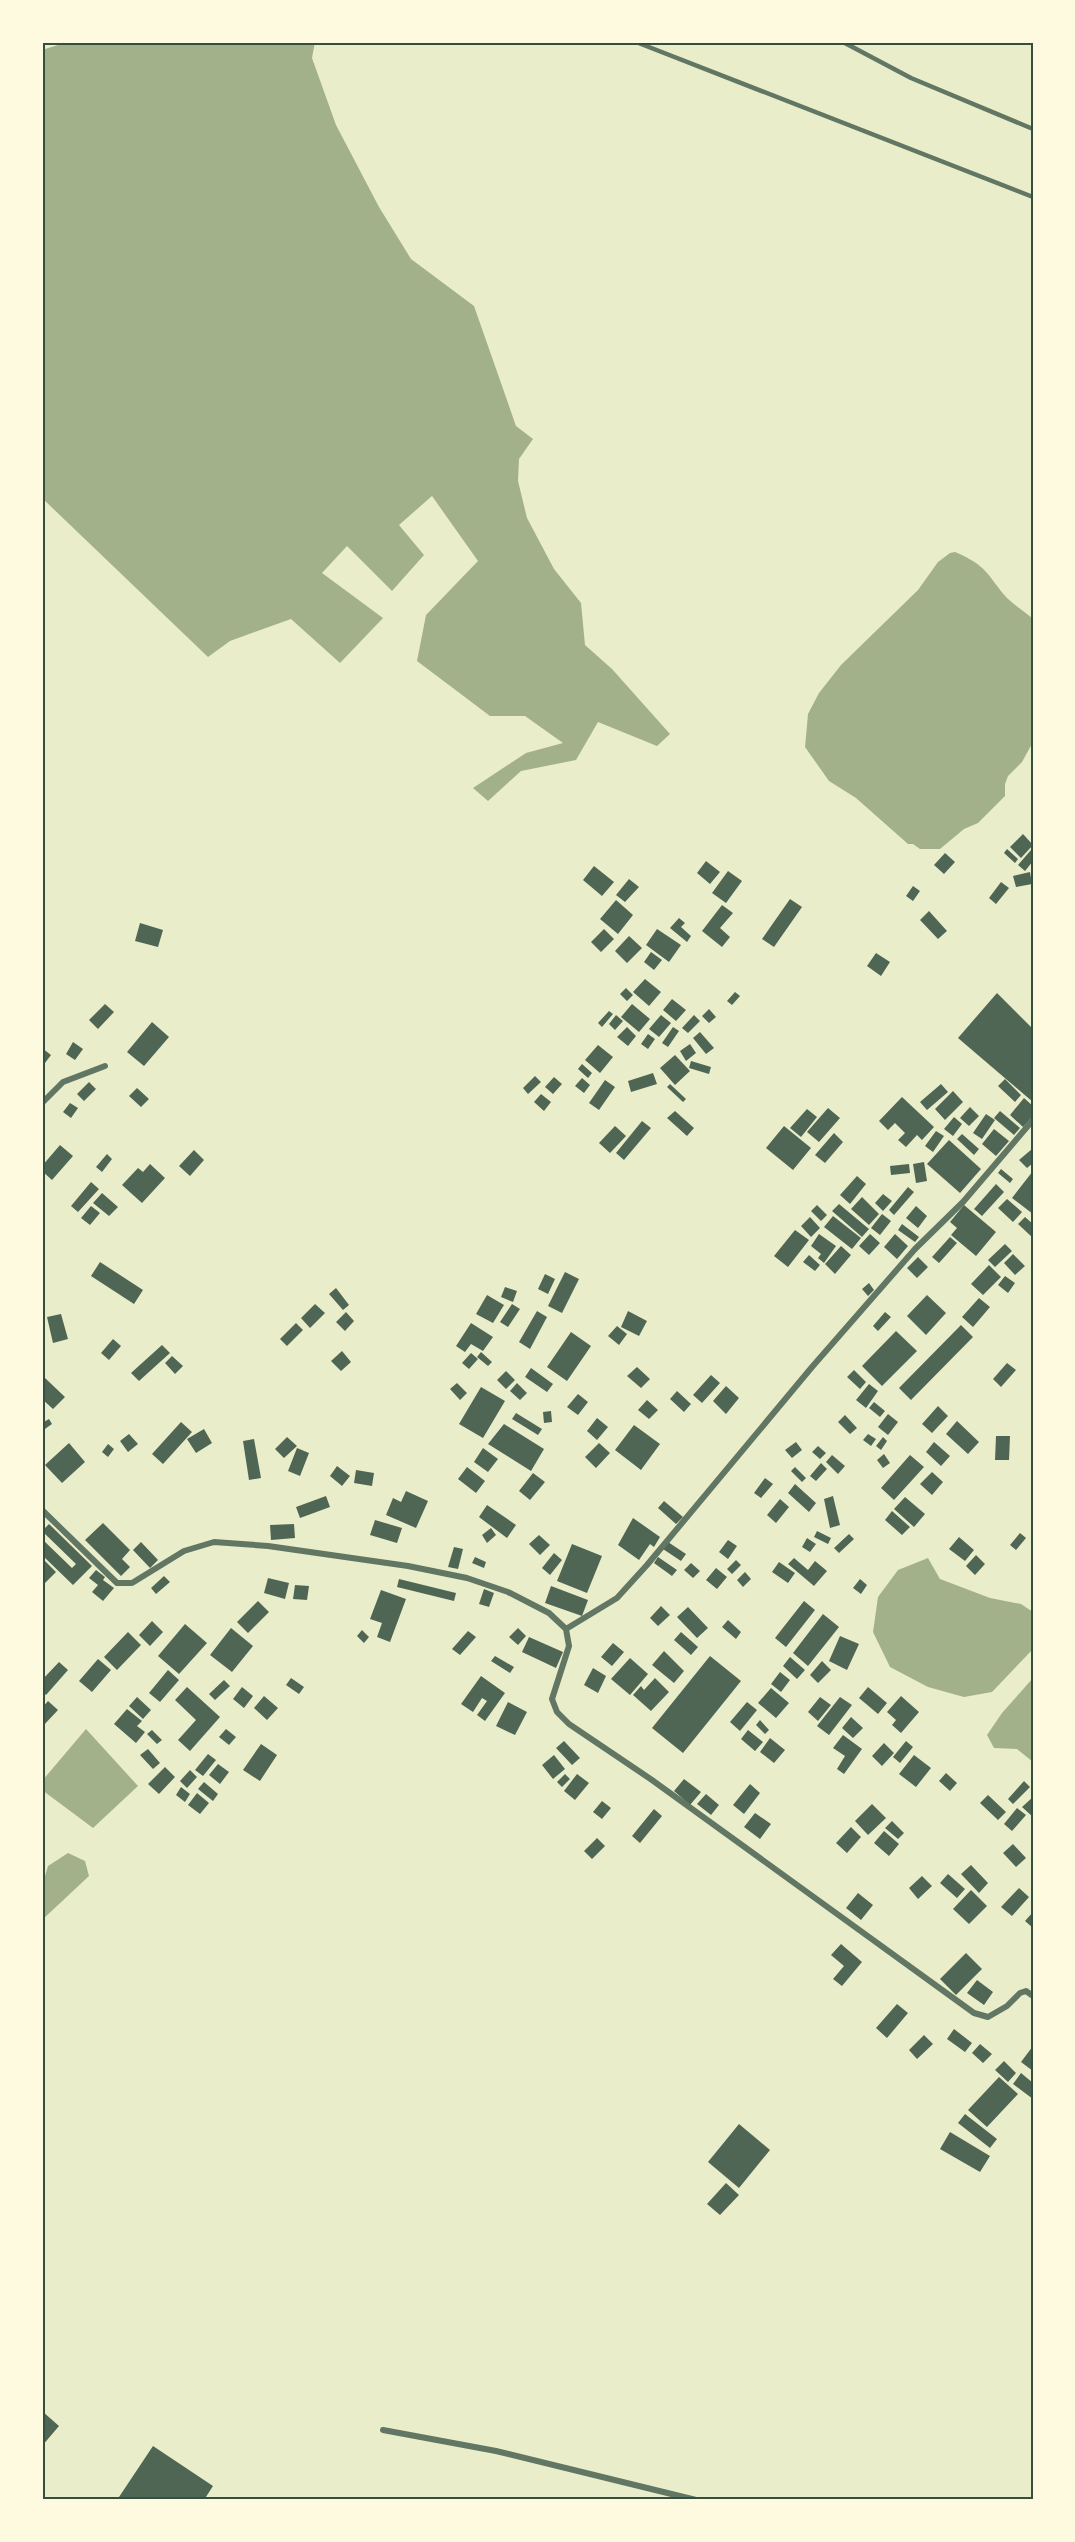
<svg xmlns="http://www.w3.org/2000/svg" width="1075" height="2542" font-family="Ubuntu,sans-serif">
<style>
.water{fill:#a3b18a}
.building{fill:#4f6655}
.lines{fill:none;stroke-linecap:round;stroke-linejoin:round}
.service{stroke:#617663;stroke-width:4.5}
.minor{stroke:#617663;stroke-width:6}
.neatline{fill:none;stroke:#344e41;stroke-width:2}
</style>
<rect width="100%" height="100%" fill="#e9edc9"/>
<path class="water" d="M57 42H315L312 58 336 125 379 207 411 259 474 306 516 426 533 439 519 459 518 481 527 518 554 569 581 603 585 645 612 669 670 734 657 746 598 722 576 760 521 771 488 801 473 788 526 753 563 743 525 716H490L417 661 426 615 478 561 432 496 399 525 424 555 392 591 347 546 322 573 383 618 340 663 291 619 230 641 208 657 42 498V50L58 45Z
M955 552C988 566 986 574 1007 598 1015 606 1025 612 1033 619V742L1022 762 1008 776 1005 784V796L978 823 964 829 940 849H920L913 844H908L856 798 829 781 805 747 808 714 819 693 841 665 918 590 938 562 950 553Z
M928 1558 940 1579 990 1598 1021 1604 1033 1612V1649L992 1692 964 1697 928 1687 890 1667 873 1632 878 1597 898 1570Z
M1033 1678V1762L1017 1749 994 1748 987 1735 1002 1713Z
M86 1729 138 1786 93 1828 42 1790V1781Z
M68 1853 85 1861 89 1876 42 1920V1886L48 1866Z"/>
<path class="building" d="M1023 834 1033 845 1021 858 1010 847Z
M1007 849 1018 859 1015 863 1004 853Z
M1031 850 1033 861 1025 871 1018 865Z
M945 853 955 862 944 874 934 865Z
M706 861 720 872 710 884 697 873Z
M594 866 614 882 602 896 583 880Z
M728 871 742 881 726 903 712 893Z
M1030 872 1032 884 1016 887 1013 876Z
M629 879 639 887 625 902 616 895Z
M1001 882 1009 888 996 904 989 898Z
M913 886 920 891 913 901 906 896Z
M790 899 802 907 774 947 762 939Z
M616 900 633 915 618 934 600 919Z
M722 905 733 913 720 928 730 937 722 947 702 931Z
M929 911 947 931 938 939 920 920Z
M679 918 685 923 681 927 691 936 687 942 670 928Z
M140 923 163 930 158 947 135 941Z
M604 929 614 939 601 952 591 942Z
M657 929 681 945 669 962 646 945Z
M629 936 642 948 627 963 615 951Z
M651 952 662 960 654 970 644 962Z
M876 953 890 962 881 976 867 966Z
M645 979 661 992 649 1006 633 992Z
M626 988 633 995 627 1001 620 994Z
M735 992 740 996 732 1005 727 1001Z
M997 993 1033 1029V1102L958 1038Z
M672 999 686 1010 676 1021 663 1010Z
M105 1004 114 1012 98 1029 89 1020Z
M632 1004 650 1019 639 1032 621 1017Z
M709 1009 716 1017 709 1023 702 1016Z
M609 1011 613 1014 602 1027 598 1023Z
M616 1015 623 1021 615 1030 609 1024Z
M661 1015 671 1023 659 1037 649 1029Z
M694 1015 700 1021 688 1033 682 1028Z
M152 1022 169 1037 144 1066 127 1052Z
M627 1027 636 1036 628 1046 617 1037Z
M673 1027 679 1031 668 1047 662 1043Z
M700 1032 714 1048 706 1054 693 1038Z
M648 1034 655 1039 648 1049 641 1044Z
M73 1042 83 1049 75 1060 66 1054Z
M690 1044 696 1053 686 1061 680 1051Z
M598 1045 613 1057 600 1073 585 1060Z
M42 1048 51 1055 42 1067Z
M675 1055 690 1071 675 1085 660 1068Z
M691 1061 711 1067 709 1074 689 1068Z
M582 1064 592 1073 588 1078 578 1069Z
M653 1073 657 1084 631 1092 628 1081Z
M535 1076 541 1082 528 1094 523 1088Z
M554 1077 562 1084 553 1094 545 1087Z
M582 1078 590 1085 584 1093 575 1086Z
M1005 1079 1021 1095 1015 1102 998 1086Z
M605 1080 615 1087 599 1110 589 1103Z
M89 1082 96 1089 84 1101 77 1094Z
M670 1084 686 1099 683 1102 667 1087Z
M941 1084 948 1092 927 1110 920 1102Z
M137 1088 149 1099 141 1107 129 1096Z
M953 1091 963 1102 945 1120 935 1109Z
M541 1094 551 1102 544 1111 534 1102Z
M902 1097 934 1127 922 1140 917 1135 906 1147 898 1140 905 1133 895 1123 888 1130 879 1121Z
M1024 1098 1033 1106V1116L1023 1127 1010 1115Z
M70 1103 78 1108 71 1118 63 1112Z
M970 1107 979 1116 969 1126 960 1118Z
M828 1108 840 1118 819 1142 807 1132Z
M807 1109 817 1117 801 1137 790 1128Z
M675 1111 694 1128 687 1136 667 1118Z
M1000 1111 1020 1128 1014 1135 994 1118Z
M986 1114 995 1120 982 1139 973 1133Z
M954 1117 962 1124 953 1136 944 1129Z
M642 1121 651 1128 624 1160 616 1153Z
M615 1126 626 1136 610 1153 599 1143Z
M784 1126 811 1148 793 1170 766 1148Z
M994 1129 1009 1141 996 1156 982 1144Z
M936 1131 944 1136 933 1152 925 1146Z
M834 1133 843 1142 825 1163 815 1155Z
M962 1134 979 1149 974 1155 957 1139Z
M949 1140 981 1169 960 1193 927 1164Z
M60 1145 73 1156 52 1180 42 1171V1166Z
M1032 1149 1033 1163 1027 1168 1019 1160Z
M194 1150 204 1160 190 1176 179 1166Z
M107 1154 112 1159 102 1172 96 1167Z
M924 1162 927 1181 916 1183 913 1164Z
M150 1164 165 1178 142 1203 122 1185 138 1168 143 1172Z
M909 1164 910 1173 891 1175 890 1166Z
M1001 1169 1013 1179 1010 1183 998 1173Z
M1033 1171V1214L1012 1198Z
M857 1176 866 1184 850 1204 840 1195Z
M91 1182 99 1189 78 1212 71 1206Z
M996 1184 1004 1192 982 1216 974 1209Z
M908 1187 914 1192 894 1215 889 1210Z
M102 1193 118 1207 109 1216 93 1203Z
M883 1194 892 1201 883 1211 875 1203Z
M862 1197 879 1214 869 1225 851 1209Z
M1007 1199 1022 1212 1013 1222 998 1208Z
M839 1204 869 1229 862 1237 832 1211Z
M817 1205 827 1215 821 1221 811 1211Z
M964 1205 996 1232 976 1256 951 1235 957 1228 950 1222Z
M91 1206 100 1213 90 1225 81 1218Z
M916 1206 927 1216 918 1228 906 1218Z
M882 1214 891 1221 880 1235 871 1228Z
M833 1216 861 1238 852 1249 824 1227Z
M810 1217 820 1228 811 1237 801 1226Z
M1025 1217 1033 1224V1238L1018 1224Z
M902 1224 919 1237 915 1242 898 1230Z
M795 1230 809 1240 788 1267 774 1256Z
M819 1234 836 1246 824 1263 818 1258 821 1254 811 1246Z
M870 1234 880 1243 869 1255 859 1246Z
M895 1234 908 1246 897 1259 884 1247Z
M950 1237 957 1243 939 1263 932 1257Z
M1005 1244 1012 1251 995 1267 988 1260Z
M841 1246 851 1255 835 1274 825 1264Z
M1013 1254 1025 1266 1015 1275 1004 1263Z
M809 1255 820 1265 815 1271 803 1262Z
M918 1257 928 1267 917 1278 907 1268Z
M100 1262 143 1290 134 1304 91 1276Z
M989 1265 1001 1277 983 1295 971 1284Z
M565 1272 579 1279 562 1313 548 1306Z
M545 1274 555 1279 548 1294 538 1289Z
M1005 1276 1015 1283 1008 1293 998 1285Z
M869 1283 874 1290 868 1296 862 1289Z
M505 1287 517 1291 513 1302 501 1297Z
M336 1288 349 1305 343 1310 329 1294Z
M487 1295 504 1305 493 1323 476 1314Z
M927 1295 946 1313 926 1335 907 1316Z
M979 1298 990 1307 973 1327 962 1317Z
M315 1304 325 1313 310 1328 301 1318Z
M512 1304 520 1309 508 1327 500 1322Z
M537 1311 547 1317 530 1349 519 1342Z
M628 1311 647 1321 639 1336 621 1327Z
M346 1312 354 1321 345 1331 336 1322Z
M885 1312 891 1317 878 1331 873 1326Z
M61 1314 68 1339 53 1343 47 1317Z
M296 1323 303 1330 287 1346 280 1339Z
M471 1323 493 1337 483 1351 471 1344 465 1352 456 1346Z
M961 1325 973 1337 911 1400 899 1388Z
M617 1326 627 1334 619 1345 608 1336Z
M896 1331 917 1351 882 1386 862 1366Z
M571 1332 591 1346 567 1381 547 1367Z
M113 1339 121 1346 109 1360 101 1353Z
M162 1345 170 1353 139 1381 131 1373Z
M342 1351 351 1362 341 1371 331 1361Z
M481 1352 492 1362 488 1366 477 1357Z
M471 1353 478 1359 469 1369 462 1363Z
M172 1356 183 1366 175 1374 165 1363Z
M1007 1363 1016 1370 1001 1387 993 1379Z
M637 1367 650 1379 641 1388 627 1376Z
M531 1368 553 1384 547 1392 525 1377Z
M854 1370 866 1382 860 1389 847 1377Z
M506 1371 515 1380 506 1389 497 1380Z
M711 1375 720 1383 702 1403 693 1395Z
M45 1378 65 1397 53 1409 42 1399V1382Z
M457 1383 467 1393 460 1400 450 1389Z
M517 1383 527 1393 520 1400 510 1391Z
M869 1384 878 1391 866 1408 856 1400Z
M726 1386 739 1398 726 1414 713 1401Z
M481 1387 505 1401 483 1438 459 1424Z
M677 1391 691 1404 684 1412 670 1399Z
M578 1394 588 1402 578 1415 567 1407Z
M647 1400 658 1410 649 1419 638 1410Z
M874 1402 885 1411 880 1417 869 1408Z
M938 1406 948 1416 932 1433 922 1424Z
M551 1411 552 1422 544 1423 543 1412Z
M516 1413 542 1429 538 1435 512 1419Z
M888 1414 898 1422 888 1435 878 1427Z
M845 1415 857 1428 850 1434 838 1422Z
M597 1418 608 1427 597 1440 587 1431Z
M49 1419 52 1424 42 1431V1423Z
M957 1421 979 1442 968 1454 946 1434Z
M181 1422 192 1432 163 1464 152 1454Z
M504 1424 544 1449 531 1471 488 1444Z
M634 1425 660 1444 641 1470 615 1450Z
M204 1429 212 1443 196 1453 187 1439Z
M129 1434 138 1444 128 1452 120 1441Z
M868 1434 876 1439 871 1446 863 1440Z
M996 1436H1010L1009 1460H995Z
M287 1437 297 1446 284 1458 275 1449Z
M883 1437 887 1441 881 1450 876 1446Z
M254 1439 261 1478 249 1480 243 1441Z
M796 1442 802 1450 792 1458 785 1450Z
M934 1442 950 1456 941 1466 926 1452Z
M69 1443 85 1462 62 1483 45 1465Z
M599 1443 610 1453 596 1468 585 1457Z
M108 1444 114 1449 108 1457 102 1452Z
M818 1446 826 1453 820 1459 812 1452Z
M297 1448 309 1453 300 1476 288 1471Z
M483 1448 498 1459 488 1472 474 1462Z
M884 1454 890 1463 883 1468 877 1460Z
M832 1455 845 1466 838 1474 826 1462Z
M910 1455 924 1467 894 1500 881 1488Z
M821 1463 827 1469 816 1481 810 1476Z
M337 1466 350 1476 342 1486 330 1476Z
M467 1467 485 1481 476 1493 458 1479Z
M795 1467 806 1478 802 1482 791 1471Z
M356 1470 374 1473 372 1486 354 1483Z
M932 1472 943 1482 932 1495 920 1484Z
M533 1473 545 1482 530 1500 519 1491Z
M765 1478 773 1484 761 1498 754 1493Z
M795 1484 816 1503 809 1512 788 1493Z
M406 1491 428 1501 416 1528 386 1515 393 1498 401 1502Z
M326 1496 330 1507 300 1518 296 1507Z
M833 1496 840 1525 830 1528 824 1499Z
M905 1497 925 1514 914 1527 894 1509Z
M780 1499 789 1507 776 1523 767 1515Z
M664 1501 683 1517 676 1524 658 1508Z
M487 1505 516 1525 507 1538 479 1517Z
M892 1511 910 1527 902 1535 885 1520Z
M633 1518 660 1537 654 1547 650 1544 639 1560 618 1545Z
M375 1520 402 1528 397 1543 370 1535Z
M103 1523 130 1550 122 1559 130 1567 121 1576 85 1540Z
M49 1524 92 1566 73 1585 42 1555V1539L72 1568 76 1564 42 1531Z
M294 1524 295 1538 271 1540 270 1525Z
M491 1528 496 1535 487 1543 482 1535Z
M817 1531 831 1538 828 1544 814 1537Z
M1020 1533 1026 1538 1016 1550 1010 1545Z
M849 1534 854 1539 839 1553 834 1548Z
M539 1535 550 1545 540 1555 529 1544Z
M959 1537 974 1550 965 1561 949 1549Z
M807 1538 816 1544 810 1552 802 1547Z
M728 1540 737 1546 728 1559 719 1552Z
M141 1542 158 1560 150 1568 133 1550Z
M668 1542 686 1554 681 1561 663 1549Z
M572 1544 602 1556 587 1593 557 1581Z
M454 1547 463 1549 458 1569 448 1567Z
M554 1553 562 1560 550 1575 542 1568Z
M976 1555 985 1564 975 1575 966 1566Z
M475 1557 486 1562 484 1568 472 1563Z
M658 1557 677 1570 672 1576 654 1563Z
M42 1558 56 1572 42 1586Z
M794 1558 808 1570 815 1561 827 1571 814 1586 788 1564Z
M736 1560 741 1565 732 1574 727 1569Z
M779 1562 795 1573 788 1583 772 1572Z
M691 1563 700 1571 693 1578 684 1570Z
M716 1568 727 1577 717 1589 706 1580Z
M96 1570 105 1577 103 1580 114 1588 103 1601 92 1592 98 1585 89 1578Z
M745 1572 751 1579 743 1587 737 1580Z
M164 1576 170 1582 156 1594 151 1588Z
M268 1578 289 1583 285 1599 264 1593Z
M399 1579 456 1593 454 1601 397 1587Z
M860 1579 867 1585 861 1594 853 1588Z
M295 1585 309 1586 307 1600 293 1599Z
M551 1586 588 1600 582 1616 545 1603Z
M484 1589 494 1593 489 1607 479 1604Z
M381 1590 406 1599 390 1642 377 1637 382 1623 370 1619Z
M258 1601 269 1612 248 1633 237 1622Z
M804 1601 815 1610 786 1647 775 1638Z
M661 1606 670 1615 658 1626 650 1618Z
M688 1607 708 1628 697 1638 677 1617Z
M823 1614 839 1627 808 1666 793 1653Z
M728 1620 741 1632 736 1639 722 1627Z
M152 1621 163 1632 150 1646 139 1635Z
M185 1624 207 1643 179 1674 158 1656Z
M231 1628 253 1646 232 1672 210 1655Z
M518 1628 526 1636 518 1645 509 1637Z
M362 1630 369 1637 364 1643 357 1636Z
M468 1631 476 1637 460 1655 452 1649Z
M128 1632 141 1645 117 1670 104 1657Z
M681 1632 698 1647 691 1655 674 1640Z
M840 1636 859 1644 847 1670 829 1661Z
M529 1637 563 1652 556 1668 522 1652Z
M613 1643 624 1652 612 1666 601 1657Z
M664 1651 684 1671 674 1683 652 1665Z
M495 1656 514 1667 510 1673 491 1661Z
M710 1656 741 1681 683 1753 652 1728Z
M790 1657 805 1670 797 1679 783 1666Z
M630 1658 648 1674 630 1695 611 1679Z
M98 1659 111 1670 92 1692 79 1681Z
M822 1661 831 1670 818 1683 810 1675Z
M59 1662 68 1670 46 1695 42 1691V1680Z
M593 1668 606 1676 598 1693 584 1685Z
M168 1670 179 1680 160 1702 149 1693Z
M780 1672 790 1680 781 1692 771 1684Z
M481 1676 505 1693 485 1721 477 1715 487 1701 482 1698 473 1712 461 1704Z
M291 1678 304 1687 299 1694 286 1685Z
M655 1678 669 1692 651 1711 633 1695 641 1686 644 1690Z
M224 1680 230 1686 215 1700 209 1694Z
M187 1687 220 1717 190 1751 178 1740 196 1720 175 1700Z
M242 1687 253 1696 244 1708 233 1699Z
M868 1687 887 1703 878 1714 859 1698Z
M771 1688 789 1703 776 1718 758 1703Z
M264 1696 278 1708 267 1720 254 1708Z
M901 1696 919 1712 901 1733 892 1725 896 1720 887 1712Z
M137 1697 151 1710 143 1719 129 1706Z
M820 1697 831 1705 818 1721 808 1712Z
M840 1697 852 1705 829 1735 817 1726Z
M48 1701 58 1710 42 1727V1708Z
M508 1702 527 1712 515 1735 496 1726Z
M747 1702 757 1710 740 1731 730 1722Z
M127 1709 142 1721 137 1726 145 1732 136 1743 114 1724Z
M851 1717 863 1728 853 1738 842 1728Z
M760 1720 769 1730 765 1734 756 1725Z
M226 1729 236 1737 229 1745 219 1737Z
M152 1730 162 1740 157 1744 147 1734Z
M748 1730 763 1742 755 1751 741 1739Z
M843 1735 862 1749 844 1774 837 1769 845 1756 833 1748Z
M770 1738 785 1750 774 1763 760 1752Z
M564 1741 580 1758 572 1765 556 1748Z
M906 1741 913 1747 900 1763 893 1757Z
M884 1743 894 1753 882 1766 872 1756Z
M261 1744 277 1755 260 1781 243 1770Z
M148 1749 160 1763 153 1769 140 1755Z
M208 1754 216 1760 203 1776 195 1770Z
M554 1755 565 1769 553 1779 542 1765Z
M914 1755 931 1768 916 1787 899 1774Z
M218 1764 229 1772 220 1784 209 1775Z
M165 1767 175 1777 159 1794 148 1784Z
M190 1770 197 1777 187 1788 180 1781Z
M946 1773 957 1783 950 1791 939 1781Z
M565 1774 570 1779 562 1787 557 1782Z
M577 1774 589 1783 575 1800 564 1791Z
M684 1779 701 1792 690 1805 674 1791Z
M1024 1781 1030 1787 1013 1804 1008 1799Z
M204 1782 218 1794 213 1801 198 1789Z
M750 1784 760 1793 744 1814 733 1805Z
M181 1787 190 1794 185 1802 176 1795Z
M197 1793 209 1803 200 1814 188 1805Z
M706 1794 719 1805 711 1815 697 1804Z
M988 1795 1006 1812 998 1820 980 1803Z
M1033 1797V1817L1022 1807Z
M602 1801 611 1808 602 1819 593 1812Z
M872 1804 886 1818 868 1835 855 1821Z
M1017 1808 1026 1815 1012 1831 1004 1824Z
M654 1809 662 1816 640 1843 632 1836Z
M755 1813 771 1824 760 1839 744 1827Z
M892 1821 904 1833 898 1839 885 1828Z
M851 1827 861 1837 847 1853 836 1843Z
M884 1831 899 1844 889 1856 874 1843Z
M597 1838 605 1846 592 1859 584 1851Z
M1013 1844 1026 1858 1016 1867 1003 1853Z
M971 1865 988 1883 979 1893 961 1874Z
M948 1874 965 1889 957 1898 940 1883Z
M922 1876 932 1886 918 1899 909 1888Z
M1019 1888 1029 1897 1012 1916 1001 1907Z
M971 1890 987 1906 969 1924 953 1909Z
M858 1893 873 1905 861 1920 846 1908Z
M1033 1912V1928L1025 1921Z
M841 1944 862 1962 842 1986 833 1979 844 1966 831 1955Z
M966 1953 982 1969 956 1995 940 1979Z
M977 1980 993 1992 984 2005 967 1993Z
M897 2004 908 2013 887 2038 876 2028Z
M954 2029 972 2043 965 2052 947 2039Z
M924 2035 933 2044 917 2059 909 2050Z
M980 2044 992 2054 983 2063 972 2053Z
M1033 2046V2071L1021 2062Z
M1004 2061 1016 2073 1008 2082 995 2070Z
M1021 2073 1033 2083V2099L1013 2084Z
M999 2077 1018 2094 987 2127 968 2110Z
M965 2114 997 2139 990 2148 958 2123Z
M739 2124 770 2150 739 2188 708 2162Z
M950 2132 990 2156 980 2172 940 2149Z
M726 2183 739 2195 720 2215 707 2204Z
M42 2411 59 2426 42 2446Z
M153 2446 213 2486 204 2500H117Z"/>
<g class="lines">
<path class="service" d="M636 42 1033 197
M843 42 911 78 1033 129"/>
<path class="minor" d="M42 1103 63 1082 105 1066
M42 1510 117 1583H132L184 1551 214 1542 268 1546 408 1566 467 1578 508 1592 549 1613 566 1629 569 1646 552 1699 557 1712 569 1724 652 1780 974 2013 988 2017 1007 2006 1020 1993 1026 1991 1033 1996
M566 1629 617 1598 647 1565 812 1367 915 1249 963 1202 1033 1120
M383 2430 496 2451 696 2500"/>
</g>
<rect width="1075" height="2542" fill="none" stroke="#fefae0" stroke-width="87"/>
<rect x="44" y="44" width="988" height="2454" class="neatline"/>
</svg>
